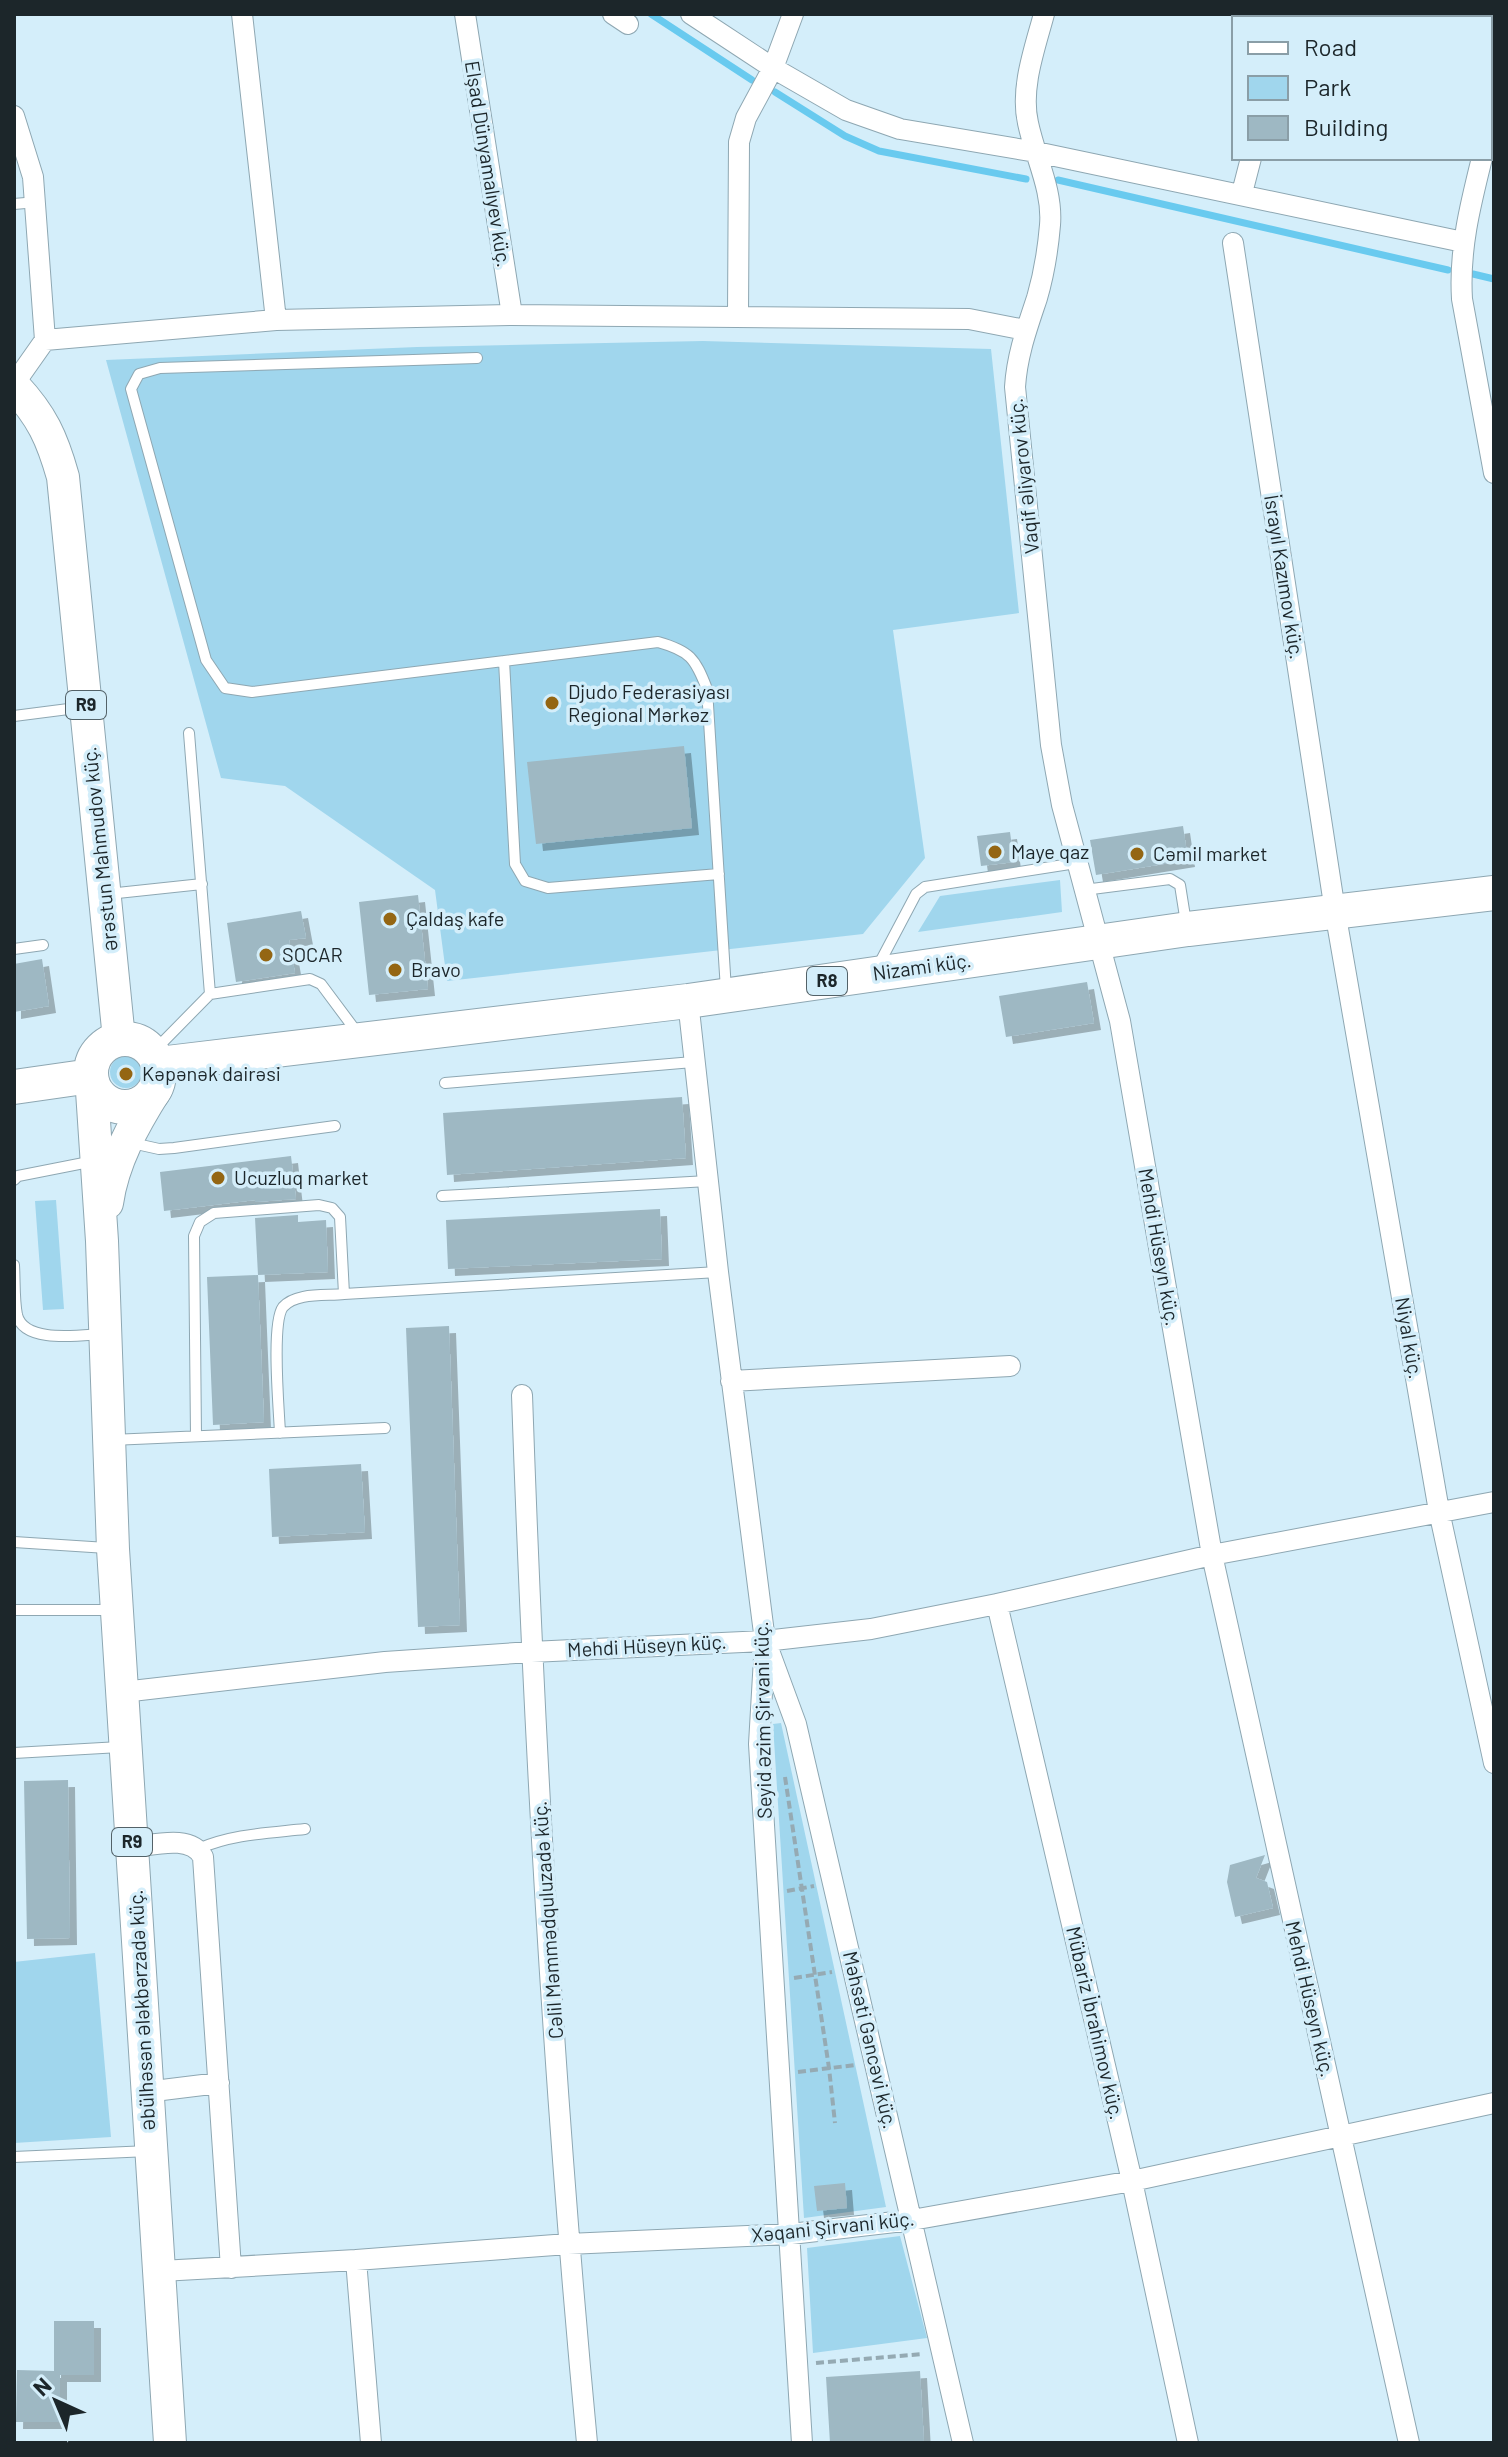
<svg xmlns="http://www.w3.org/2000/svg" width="1508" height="2457" font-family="Barlow,sans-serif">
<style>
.green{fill:#a0d6ed}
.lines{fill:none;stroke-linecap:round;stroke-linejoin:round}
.stream{stroke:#69caef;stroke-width:7}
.building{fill:#9eb8c3;filter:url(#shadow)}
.service-casing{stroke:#8ea7b2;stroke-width:12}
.minor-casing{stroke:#8ea7b2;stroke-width:22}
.primary-casing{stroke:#8ea7b2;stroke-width:34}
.trunk-casing{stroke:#8ea7b2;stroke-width:36}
.path{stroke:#95aab3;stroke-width:4;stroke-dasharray:8 4;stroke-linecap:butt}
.service{stroke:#fff;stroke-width:10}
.minor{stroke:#fff;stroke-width:20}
.primary{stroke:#fff;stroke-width:32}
.trunk{stroke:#fff;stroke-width:34}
.poi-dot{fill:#946613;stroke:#d4eefa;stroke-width:3}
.labels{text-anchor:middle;stroke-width:7;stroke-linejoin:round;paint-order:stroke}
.shield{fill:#d4eefa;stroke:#536268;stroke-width:2}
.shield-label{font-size:18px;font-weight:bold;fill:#1c262a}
.street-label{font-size:20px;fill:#1c262a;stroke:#d4eefa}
.poi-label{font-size:20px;fill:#1c262a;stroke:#d4eefa;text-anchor:start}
</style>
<defs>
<filter id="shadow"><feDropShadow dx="7" dy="7" stdDeviation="0" flood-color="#0004"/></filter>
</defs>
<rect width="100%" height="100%" fill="#d4eefa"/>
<path class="green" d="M703 341 991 349 1019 613 893 630 925 858 863 934 447 981 435 890 285 786 221 778 106 360 417 347Z
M1060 880 1062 912 918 932 940 896Z
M110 1072a16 16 0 1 1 32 0a16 16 0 1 1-32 0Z
M56 1200 64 1309 43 1310 35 1201Z
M781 1723 886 2207 804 2218 773 1724Z
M95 1953 111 2137 14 2143V1962Z
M900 2236 927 2338 813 2353 807 2248Z"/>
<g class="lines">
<path class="stream" d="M651 14 752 80
M775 92 845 136 879 151 1026 179
M1058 180 1448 270
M1473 274 1494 279"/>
</g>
<path class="building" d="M684 746 692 828 536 844 527 762Z
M1183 826 1188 860 1096 875 1090 840Z
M1010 832 1014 862 981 866 977 836Z
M418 895 428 989 369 995 359 902Z
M301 911 306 938 289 940 295 973 236 982 227 923Z
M42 959 49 1006 14 1012V964Z
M1087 982 1094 1023 1006 1037 999 996Z
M682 1097 686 1158 447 1175 443 1113Z
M291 1156 296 1199 255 1202V1200L164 1211 160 1172Z
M660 1209 662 1259 448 1269 446 1220Z
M298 1215V1222L326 1220 328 1272 258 1275 255 1218Z
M258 1275 264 1422 213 1425 207 1277Z
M449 1326 460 1625 418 1627 406 1328Z
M361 1464 365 1532 272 1537 269 1469Z
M68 1780 70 1938 27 1939 24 1781Z
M1265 1855 1256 1878 1267 1882 1273 1908 1235 1917 1227 1882 1230 1865Z
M845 2183 847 2208 817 2211 814 2186Z
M54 2321H94V2375H60V2422H16L17 2370 54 2371Z
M920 2371 924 2443H830L826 2377Z"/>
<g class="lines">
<defs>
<path id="service" d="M14 204 37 202
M477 358 160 368 139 374 131 389 206 660 225 688 252 692 658 642C690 651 695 658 707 689L726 990
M504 661 515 864 525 881 548 888 719 874
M14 716 84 707
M189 733 210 994
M1084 890 1170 879 1180 885 1186 923
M108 894 202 884
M14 949 43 945
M878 966 916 894 925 887 1076 863
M153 1052 210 994 310 979 321 984 359 1035
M445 1083 693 1062
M132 1143 159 1149 174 1148 335 1126
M14 1180 18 1176 94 1161
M442 1196 708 1181
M14 1265C15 1281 14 1300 17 1315 24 1344 80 1335 103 1334
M344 1294 718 1272
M196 1436 194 1236 200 1222 214 1213 319 1205 332 1208 340 1217 344 1294C326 1296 296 1292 283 1307 271 1323 279 1409 280 1433
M111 1440 385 1428
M14 1542 107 1548
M14 1610H112
M14 1753 120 1747
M198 1849C232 1834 269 1833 305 1829
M14 2157 149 2151"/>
<path id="minor" d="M242 14 276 320
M465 14 512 315
M613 14 628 24
M691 14 773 68 846 110 900 129 1036 152 1463 242
M1044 14C1035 48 1020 88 1028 123 1035 157 1053 190 1050 225 1048 249 1044 274 1037 298 1027 328 1017 355 1015 387L1051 745 1062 805 1120 1021 1212 1555 1409 2443
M1286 18 1287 14
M14 116 33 177 45 340 14 384
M1490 129 1494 114
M1482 158C1470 206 1459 250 1462 299L1494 473
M1242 193 1251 158
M1233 243 1335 911 1439 1511 1494 1763
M738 315 739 142 746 118 773 68 793 14
M45 340 276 320 512 315 969 319 1025 330
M688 1001 718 1272 765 1641 759 1744 802 2443
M731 1381 1010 1366
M522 1395C534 1745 554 2095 587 2443
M997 1604 1132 2181 1188 2443
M768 1648 796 1724 963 2443
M123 1692 385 1662 531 1652 765 1641 871 1629 997 1604 1212 1555 1494 1502
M133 1847C154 1845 191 1834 203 1857L231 2268
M146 2092 219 2083
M356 2260 371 2443
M161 2271 356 2260 568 2244 791 2234 912 2220 1132 2181 1494 2103"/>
<path id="primary" d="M14 386C42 416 52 438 63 477L119 1039
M91 1076 102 1241 113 1549 170 2443
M107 1203C113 1161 134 1124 156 1089"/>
<path id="trunk" d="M91 1073a34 34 0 1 1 68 0a34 34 0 1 1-68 0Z
M159 1064 688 1001 1188 929 1494 893
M14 1087 91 1076"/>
</defs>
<use href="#service" class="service-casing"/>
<use href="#minor" class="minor-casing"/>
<use href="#primary" class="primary-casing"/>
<use href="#trunk" class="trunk-casing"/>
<path class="path" d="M785 1777 829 2068 835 2123
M787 1891 814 1886
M794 1978 832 1972
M798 2072 855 2065
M816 2363 923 2354"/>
<use href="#service" class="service"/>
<use href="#minor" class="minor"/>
<use href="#primary" class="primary"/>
<use href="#trunk" class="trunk"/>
</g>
<g class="poi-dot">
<circle cx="552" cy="703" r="8"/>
<circle cx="995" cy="852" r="8"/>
<circle cx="1137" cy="854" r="8"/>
<circle cx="390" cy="919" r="8"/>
<circle cx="266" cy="955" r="8"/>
<circle cx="395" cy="970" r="8"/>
<circle cx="126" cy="1074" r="8"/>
<circle cx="218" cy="1178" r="8"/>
</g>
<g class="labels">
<g class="shield">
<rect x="66" y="691" width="40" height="28" rx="6"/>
<rect x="807" y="967" width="40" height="28" rx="6"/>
<rect x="112" y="1828" width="40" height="28" rx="6"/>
</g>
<g class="shield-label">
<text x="86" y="711">R9</text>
<text x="827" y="987">R8</text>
<text x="132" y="1848">R9</text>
</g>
<g class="street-label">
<text transform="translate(488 164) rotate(81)" y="7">Elşad Dünyamalıyev küç.</text>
<text transform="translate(1024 476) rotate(-96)" y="7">Vaqif Əliyarov küç.</text>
<text transform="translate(1284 577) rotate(81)" y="7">İsrayıl Kazımov küç.</text>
<text transform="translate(100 849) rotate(-96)" y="7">Ərəstun Mahmudov küç.</text>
<text transform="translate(922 967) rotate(-8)" y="7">Nizami küç.</text>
<text transform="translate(1159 1247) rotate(80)" y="7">Mehdi Hüseyn küç.</text>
<text transform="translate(1409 1338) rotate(80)" y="7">Niyal küç.</text>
<text transform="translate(647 1646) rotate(-3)" y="7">Mehdi Hüseyn küç.</text>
<text transform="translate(763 1720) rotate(-91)" y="7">Seyid Əzim Şirvani küç.</text>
<text transform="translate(548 1920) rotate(-94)" y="7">Cəlil Məmmədquluzadə küç.</text>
<text transform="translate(1310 1999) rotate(77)" y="7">Mehdi Hüseyn küç.</text>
<text transform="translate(142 2010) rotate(-93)" y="7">Əbülhəsən Ələkbərzadə küç.</text>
<text transform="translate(1095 2023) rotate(77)" y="7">Mübariz İbrahimov küç.</text>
<text transform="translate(870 2040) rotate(77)" y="7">Məhsəti Gəncəvi küç.</text>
<text transform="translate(833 2227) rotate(-6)" y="7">Xəqani Şirvani küç.</text>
</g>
<g class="poi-label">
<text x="568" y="699">Djudo Federasiyası<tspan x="568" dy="23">Regional Mərkəz</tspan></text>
<text x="1011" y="859">Maye qaz</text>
<text x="1153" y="861">Cəmil market</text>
<text x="406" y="926">Çaldaş kafe</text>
<text x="282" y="962">SOCAR</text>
<text x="411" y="977">Bravo</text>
<text x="142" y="1081">Kəpənək dairəsi</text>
<text x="234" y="1185">Ucuzluq market</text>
</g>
</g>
<rect width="1508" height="2457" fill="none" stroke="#1c262a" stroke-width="32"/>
<rect x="1232" y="16" width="260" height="144" fill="#d4eefa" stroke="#8a9ea7" stroke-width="2"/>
<rect x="1248" y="42" width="40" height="12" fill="#ffffff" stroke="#8a9ea7" stroke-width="2"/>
<text x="1304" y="56" font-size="24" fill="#1c262a">Road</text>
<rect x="1248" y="76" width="40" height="24" fill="#a0d6ed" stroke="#8a9ea7" stroke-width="2"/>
<text x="1304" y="96" font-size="24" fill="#1c262a">Park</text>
<rect x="1248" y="116" width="40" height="24" fill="#9eb8c3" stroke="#8a9ea7" stroke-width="2"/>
<text x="1304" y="136" font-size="24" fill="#1c262a">Building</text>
<g transform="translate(56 2401) rotate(316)" stroke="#d4eefa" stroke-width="6" paint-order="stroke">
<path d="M0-6L14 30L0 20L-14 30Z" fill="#1c262a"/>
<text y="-12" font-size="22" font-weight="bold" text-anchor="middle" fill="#1c262a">N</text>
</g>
</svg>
